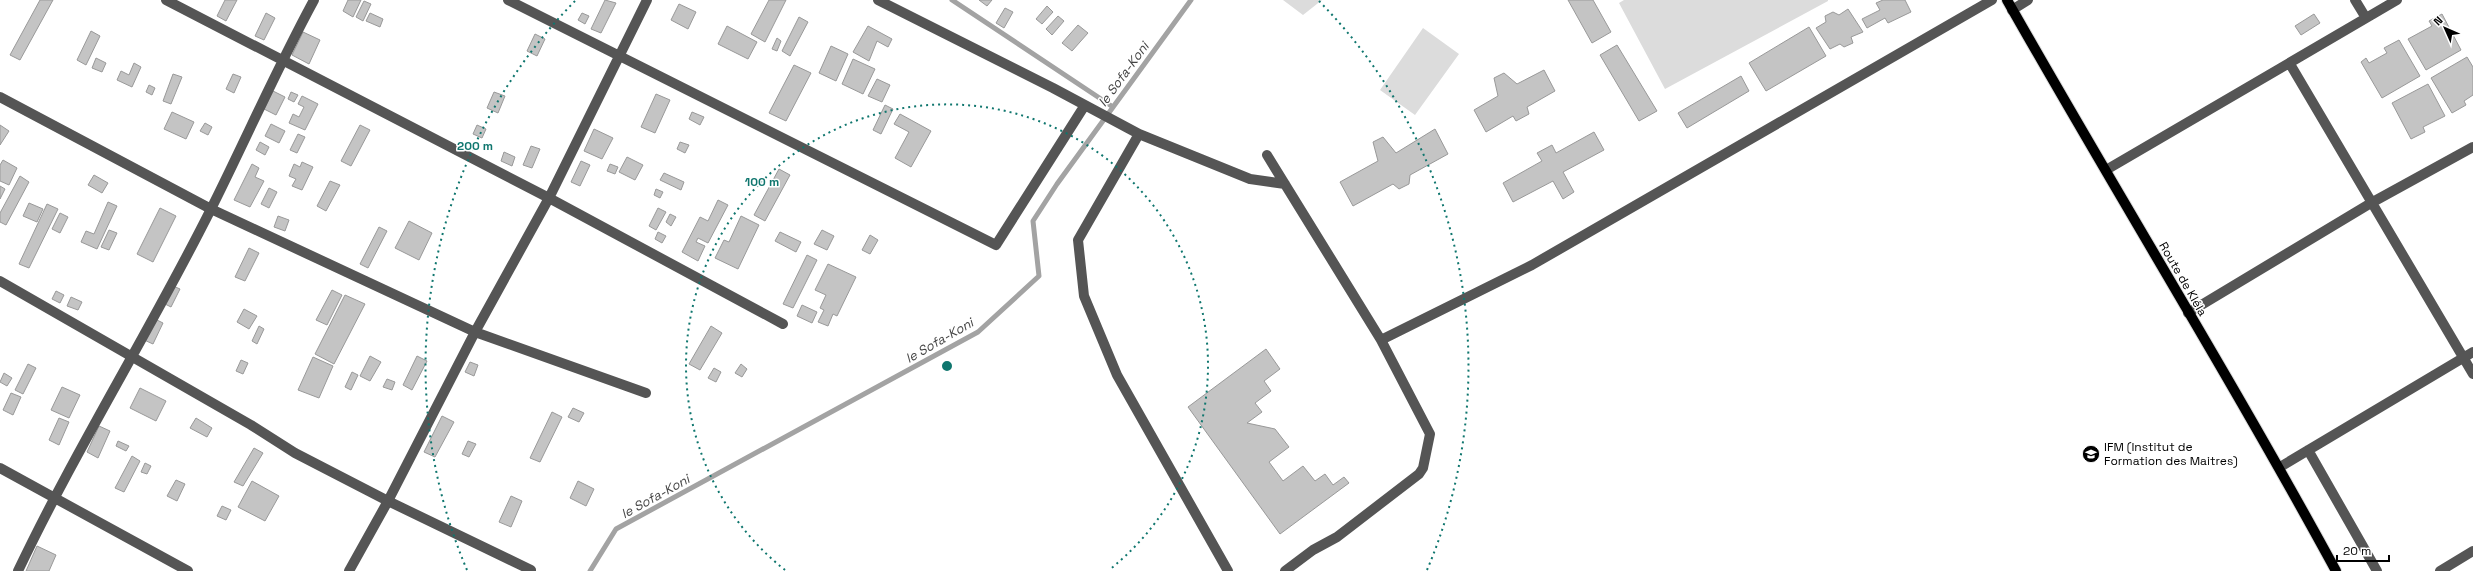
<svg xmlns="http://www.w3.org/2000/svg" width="2473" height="571" font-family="'Space Grotesk',sans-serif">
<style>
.green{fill:#dcdcdc}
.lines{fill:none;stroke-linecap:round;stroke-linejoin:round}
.stream{stroke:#a3a3a3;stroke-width:5}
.building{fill:#c4c4c4;stroke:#999}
.major-casing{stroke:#dbdbdb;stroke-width:12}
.minor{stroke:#555;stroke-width:10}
.major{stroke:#000;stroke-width:10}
.ring{fill:none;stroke:#0f766e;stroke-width:2;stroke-dasharray:2 4}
.labels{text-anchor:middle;stroke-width:3;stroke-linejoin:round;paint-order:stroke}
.street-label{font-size:12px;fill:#000;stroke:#fff}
.poi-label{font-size:12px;fill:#000;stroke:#fff;text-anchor:start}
.water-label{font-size:13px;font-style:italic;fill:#444;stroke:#fff}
.centre{fill:#0f766e;stroke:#fff;stroke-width:2}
.ring-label{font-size:12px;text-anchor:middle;font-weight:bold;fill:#0f766e;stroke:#fff;stroke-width:3;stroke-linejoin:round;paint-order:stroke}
</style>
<rect width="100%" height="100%" fill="#fff"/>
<path class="green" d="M1283 0H1322L1303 15Z
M1624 0H1828V1L1665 89 1619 3Z
M1423 28 1459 54 1415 115 1380 90Z"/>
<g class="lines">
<path class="stream" d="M952 0 1113 107
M590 571 616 529 978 332 1039 276 1033 221 1057 184 1191 0"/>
</g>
<path class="building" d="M40 0H53L20 60 10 55Z
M225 0H237L226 21 217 16Z
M348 0H361L353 17 343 11Z
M605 0 616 3 601 33 591 29Z
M769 0H786L765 42 751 34Z
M979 0H992L987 6Z
M1568 0H1593L1611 32 1592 43Z
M1883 0H1905L1911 12 1888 23 1885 18 1867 28 1862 19 1880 10 1876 3Z
M364 1 371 4 363 21 356 17Z
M679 4 696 12 688 29 671 20Z
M1047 6 1053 12 1042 24 1036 19Z
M1005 8 1013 12 1004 28 996 23Z
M1848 9 1863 32 1851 37 1853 43 1844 47 1840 44 1830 49 1816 28 1826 22 1825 16 1833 12 1839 15Z
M266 13 275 18 264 40 255 36Z
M370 13 383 19 380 27 366 21Z
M582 13 589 16 585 24 578 20Z
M2314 14 2320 23 2301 35 2295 26Z
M2442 14 2461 50 2426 70 2408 39 2432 26 2429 21Z
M1058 16 1064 21 1052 35 1046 29Z
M799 17 808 22 790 56 782 51Z
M1078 25 1088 33 1072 51 1062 43Z
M727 26 757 42 748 59 718 44Z
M868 26 892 39 888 47 877 41 869 61 853 52Z
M1809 27 1826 56 1766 91 1749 63Z
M91 31 100 36 86 65 77 60Z
M303 32 320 40 309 64 292 55Z
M535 34 545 39 537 56 527 51Z
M777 38 781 41 777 51 772 49Z
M2399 40 2420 76 2382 98 2361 62 2366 58 2369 63 2387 53 2384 48Z
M1617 45 1657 111 1639 121 1600 55Z
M831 46 848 54 836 81 819 73Z
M2467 57 2473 67V95L2464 101 2466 105 2452 113 2431 78Z
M96 58 106 63 102 72 92 68Z
M853 59 875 69 863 94 842 84Z
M134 63 141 67 132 87 117 80 121 71 129 75Z
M794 65 811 73 786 121 769 113Z
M1544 70 1555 91 1527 107 1529 114 1516 121 1513 116 1486 132 1474 110 1498 96 1494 78 1504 73 1517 84Z
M173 74 182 77 171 104 163 101Z
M233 74 241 77 234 93 226 89Z
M1741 76 1749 91 1687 128 1678 113Z
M877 79 890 85 882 102 868 96Z
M2428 84 2445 116 2423 127 2425 132 2411 139 2392 103Z
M149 85 155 88 152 95 146 92Z
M273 91 285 97 276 115 264 109Z
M291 92 298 95 294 102 288 99Z
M494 92 505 96 498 113 487 108Z
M656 94 670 100 655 133 641 127Z
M302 96 318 104 305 130 289 123 293 114 299 117 304 107 298 104Z
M885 105 893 109 881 134 873 130Z
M172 112 194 122 186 139 164 129Z
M692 112 704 117 700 125 689 119Z
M900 114 931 131 911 167 895 158 909 132 894 124Z
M205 123 212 127 208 135 200 131Z
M271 124 285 131 279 143 265 136Z
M0 125 9 131 0 145Z
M360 125 370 130 351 166 341 161Z
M477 125 486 129 482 138 473 134Z
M594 129 613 138 602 159 584 151Z
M1435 129 1448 154 1410 175 1409 184 1399 189 1393 184 1353 206 1340 182 1378 161 1373 142 1383 137 1396 153Z
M1594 132 1604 150 1563 172 1574 192 1563 199 1553 181 1513 202 1503 183 1542 161 1537 153 1552 145 1556 153Z
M298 134 305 137 297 153 290 150Z
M260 142 269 147 265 155 256 150Z
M680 142 689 145 685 153 677 149Z
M531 146 540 149 532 168 523 165Z
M504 152 515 157 512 166 501 161Z
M627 157 643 165 635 180 619 172Z
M3 160 17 168 9 185 0 181V165Z
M581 161 590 165 580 186 571 182Z
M302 162 313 167 302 190 292 186 296 179 289 176 294 164 300 167Z
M252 164 259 168 255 177 264 181 250 207 234 200Z
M610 164 618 167 615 174 607 171Z
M779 169 790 175 765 221 754 215Z
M664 173 684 182 681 190 660 180Z
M94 175 108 183 102 193 88 185Z
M20 176 29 182 6 225 0 222V213Z
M330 181 340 185 326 211 317 206Z
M0 186 5 189 0 199Z
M269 188 277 192 269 208 261 204Z
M656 189 663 192 660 198 654 195Z
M718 200 728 205 708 243 698 238 696 242 705 246 698 261 682 252 700 217 708 221Z
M108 202 117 206 97 249 81 242 86 231 94 234Z
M29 203 43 209 37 222 23 216Z
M47 204 58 209 29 268 19 264Z
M160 208 176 216 153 262 137 254Z
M658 208 666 212 656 230 649 226Z
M60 213 68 217 60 233 52 229Z
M670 214 676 217 671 226 666 222Z
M278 216 289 220 285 231 274 227Z
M741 216 759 225 738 269 715 258 724 240 729 242Z
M409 221 432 233 419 260 395 248Z
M379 227 387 231 368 268 360 264Z
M109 230 117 233 109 250 101 247Z
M822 230 834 236 827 250 814 244Z
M658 232 666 236 662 243 655 239Z
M780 232 801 242 796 252 775 241Z
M870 235 878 240 870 254 862 250Z
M249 248 259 253 245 281 235 277Z
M807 255 817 260 793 308 783 304Z
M828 264 856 277 837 316 833 314 828 326 818 322 824 310 820 308 826 295 815 290Z
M171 285 180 289 171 307 163 303Z
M332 290 342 295 327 325 316 320Z
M56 291 64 295 60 303 52 299Z
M345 295 365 304 334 364 315 354Z
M71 297 82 302 78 310 67 306Z
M802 305 817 312 812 323 797 316Z
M244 309 257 316 249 329 237 322Z
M153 318 163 323 153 344 142 339Z
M259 326 264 329 257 344 252 341Z
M711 326 722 333 700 370 689 364Z
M1266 349 1280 369 1264 381 1271 391 1255 403 1262 412 1247 423 1275 429 1289 447 1269 462 1283 481 1303 466 1315 481 1325 474 1333 485 1344 477 1349 483 1280 534 1188 407Z
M370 356 381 362 370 381 360 376Z
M417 356 427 361 412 390 403 385Z
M313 357 333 366 319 398 298 390Z
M241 360 248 363 243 374 236 371Z
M470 362 478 365 474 376 465 372Z
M28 364 36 368 23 394 15 390Z
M741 364 747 369 742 377 735 373Z
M714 368 721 372 716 382 708 378Z
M352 372 358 375 351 390 345 387Z
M4 373 12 378 7 386 0 382Z
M387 379 395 382 392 390 383 387Z
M62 387 80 395 69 418 51 410Z
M140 388 166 401 156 421 130 408Z
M11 393 21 397 13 415 3 410Z
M573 408 584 413 579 422 568 417Z
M552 412 562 417 540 462 530 458Z
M442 416 454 422 435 457 424 452Z
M59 418 69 422 59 445 49 440Z
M196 418 212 428 207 437 190 428Z
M99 426 110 431 98 458 87 452Z
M118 441 129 446 126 451 116 446Z
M468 441 476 444 469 457 462 454Z
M254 448 263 453 243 486 234 482Z
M132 456 140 461 124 492 115 488Z
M145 463 151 466 147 474 141 472Z
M176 480 185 484 177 501 167 496Z
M252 481 279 496 265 521 238 507Z
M578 481 594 489 586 506 570 498Z
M511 496 522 501 511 527 499 522Z
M222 506 231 510 226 520 217 516Z
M37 546 56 555 49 571H26Z"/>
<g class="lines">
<defs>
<path id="major" d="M2007 0C2115 191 2231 378 2336 571"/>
</defs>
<use href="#major" class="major-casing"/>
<path class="minor" d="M166 0 549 198 783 324
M508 0 996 245 1085 105
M878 0 1053 88 1139 134 1250 179 1285 184
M2355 0 2366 18
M2012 10 2028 0
M2290 64 2473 374
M0 97 211 209 475 332 646 393
M1139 134 1078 240 1084 296 1117 375 1228 571
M1267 155 1381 340 1430 434 1423 468 1419 474 1337 537 1313 550 1285 571
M2106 170 2397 0
M0 281 251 425 295 453 388 501 531 570
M2188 313 2371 203 2473 147
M1381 340 1532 265 1992 0
M2308 450 2377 571
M2280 467 2473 352
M0 468 188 571
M18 571C77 447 150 331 211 209 246 139 277 68 314 0
M349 571 388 501 475 332 549 198 647 0
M2440 571 2473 551"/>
<use href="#major" class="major"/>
</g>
<g class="ring">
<path d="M785 570A261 261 0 1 1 1109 570"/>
<path d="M467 570A521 521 0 0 1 575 1M1319 1A521 521 0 0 1 1427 570"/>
</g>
<defs>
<symbol id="school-disc" viewBox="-11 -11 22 22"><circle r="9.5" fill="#000" stroke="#fff"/><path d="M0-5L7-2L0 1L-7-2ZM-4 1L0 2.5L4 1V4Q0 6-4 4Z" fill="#fff"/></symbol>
</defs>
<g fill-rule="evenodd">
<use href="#school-disc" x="2081" y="444" width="20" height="20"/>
</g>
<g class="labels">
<g class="street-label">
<text transform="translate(2183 279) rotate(60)" y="4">Route de Kléla</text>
</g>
<g class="poi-label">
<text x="2104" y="451">IFM (Institut de<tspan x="2104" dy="14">Formation des Maitres)</tspan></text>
</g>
<g class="water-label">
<text transform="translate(1123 74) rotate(-54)" y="5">le Sofa-Koni</text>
<text transform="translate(939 340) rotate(-30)" y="5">le Sofa-Koni</text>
<text transform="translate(655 496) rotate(-29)" y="5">le Sofa-Koni</text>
</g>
</g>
<circle cx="947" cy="366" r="6" class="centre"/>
<g class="ring-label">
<text x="475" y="150">200 m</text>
<text x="762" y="186">100 m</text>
</g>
<g transform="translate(2445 28) rotate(315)" stroke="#ffffff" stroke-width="3" paint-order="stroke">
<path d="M0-3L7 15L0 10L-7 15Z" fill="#000000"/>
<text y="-6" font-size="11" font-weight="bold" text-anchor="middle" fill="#000000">N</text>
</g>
<path d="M2337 555v6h52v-6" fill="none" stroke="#000000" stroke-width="2"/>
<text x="2343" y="555" font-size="12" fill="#000000" stroke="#ffffff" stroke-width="3" paint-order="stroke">20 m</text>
</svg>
